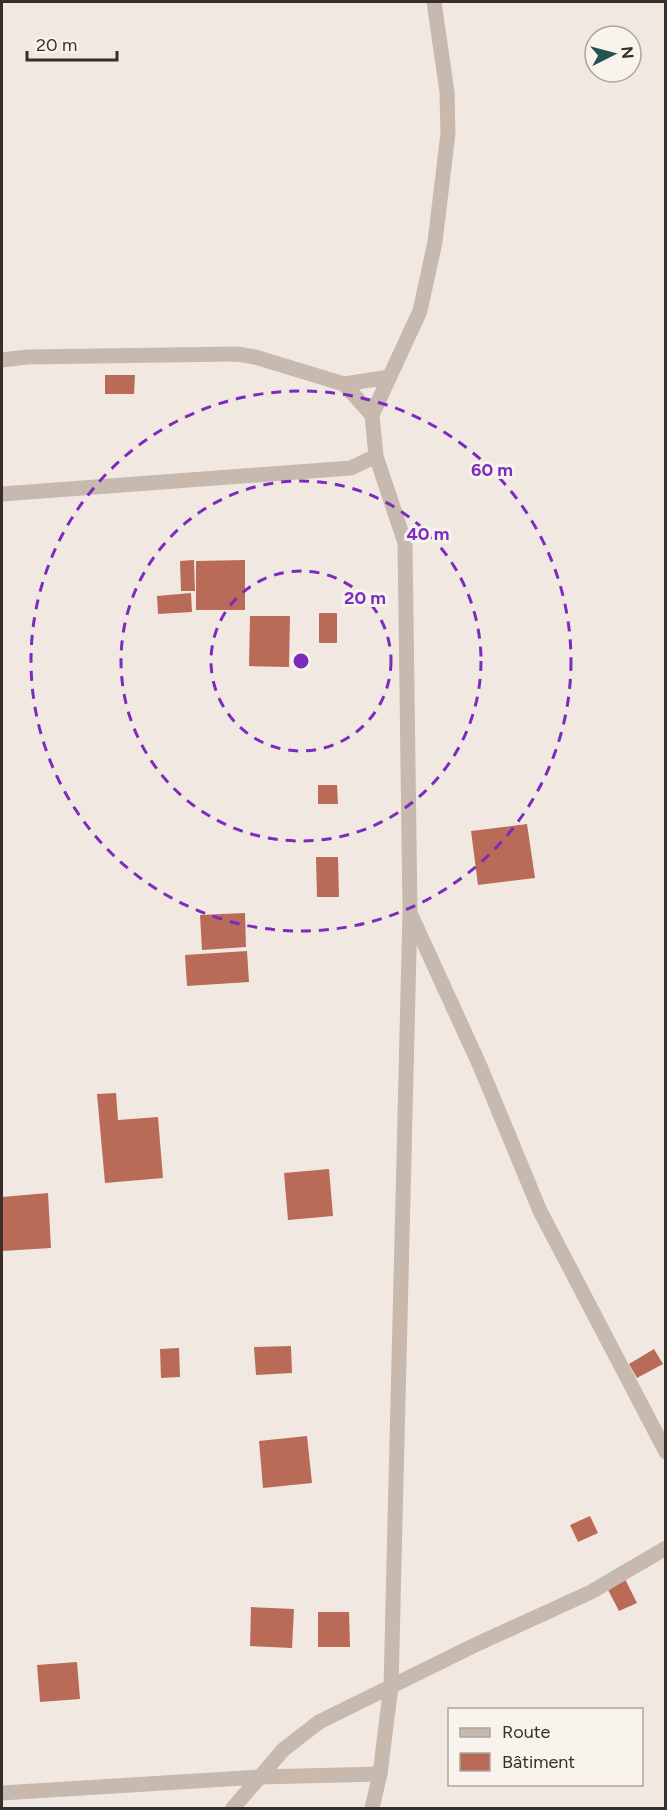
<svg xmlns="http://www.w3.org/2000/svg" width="667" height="1810" font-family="Figtree,sans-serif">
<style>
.building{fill:#b96b57}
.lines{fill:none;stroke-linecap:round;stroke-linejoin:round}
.street{stroke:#c8b9ae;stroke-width:15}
.ring{fill:none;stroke:#7b2cbf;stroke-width:3;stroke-dasharray:10 8}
.centre{fill:#7b2cbf;stroke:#f9f3ed;stroke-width:3}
.ring-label{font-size:18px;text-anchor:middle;font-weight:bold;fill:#7b2cbf;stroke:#f9f3ed;stroke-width:6;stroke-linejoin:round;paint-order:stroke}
</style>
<rect width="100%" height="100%" fill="#f1e9e1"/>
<path class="building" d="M105 375H135L134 394H105Z
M194 560 195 591H181L180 561Z
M245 560V610H196V561Z
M191 593 192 612 158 614 157 596Z
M319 613H337V643H319Z
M250 616H290L289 667 249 666Z
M318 785H337L338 804H318Z
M527 824 535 878 478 885 471 831Z
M316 857H338L339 897H317Z
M245 913 246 947 202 950 200 915Z
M247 951 249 982 187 986 185 955Z
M116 1093 118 1120 158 1117 163 1178 105 1183 97 1094Z
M329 1169 333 1216 288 1220 284 1173Z
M48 1193 51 1248 2 1251V1197Z
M291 1346 292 1373 256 1375 254 1347Z
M179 1348 180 1377 161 1378 160 1349Z
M654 1349 663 1364 637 1378 629 1364Z
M307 1436 312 1483 263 1488 259 1441Z
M590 1516 598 1533 578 1542 570 1525Z
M624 1577 637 1603 619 1611 606 1586Z
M251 1607 294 1609 292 1648 250 1646Z
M318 1612H349L350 1647H318Z
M77 1662 80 1699 40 1702 37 1665Z"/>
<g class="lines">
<path class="street" d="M2 360 27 357 237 354 255 357 344 384 390 377
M344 384 372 415
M2 494 351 468 376 456
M411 915 480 1066 540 1211 666 1452
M2 1793 260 1777 380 1774
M233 1808 283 1750 319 1722 475 1645 591 1592 666 1548
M372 1808 380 1774 391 1686 410 912 405 543 376 456 372 415 420 311 435 242 448 133 447 92 434 2"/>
</g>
<g class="ring">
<circle cx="301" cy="661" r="90"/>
<circle cx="301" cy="661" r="180"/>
<circle cx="301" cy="661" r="270"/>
</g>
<circle cx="301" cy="661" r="9" class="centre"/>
<g class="ring-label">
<text x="492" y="476">60 m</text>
<text x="428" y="540">40 m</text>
<text x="365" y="604">20 m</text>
</g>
<rect width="667" height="1810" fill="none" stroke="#372f2b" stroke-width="6"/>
<rect x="448" y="1708" width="195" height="78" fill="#f9f3ed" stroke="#aba59f" stroke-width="1.5"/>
<rect x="460" y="1728" width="30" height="9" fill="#c8b9ae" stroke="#aba59f" stroke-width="1.5"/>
<text x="502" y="1738" font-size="18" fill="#372f2b">Route</text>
<rect x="460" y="1753" width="30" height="18" fill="#b96b57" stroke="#aba59f" stroke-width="1.5"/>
<text x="502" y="1768" font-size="18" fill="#372f2b">Bâtiment</text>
<g transform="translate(613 54) rotate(84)"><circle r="28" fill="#f9f3ed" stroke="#aba59f" stroke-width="1.5"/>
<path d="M0-4.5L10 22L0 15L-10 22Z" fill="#255354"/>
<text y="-9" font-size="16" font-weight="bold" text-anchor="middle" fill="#372f2b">N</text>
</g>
<path d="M27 51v9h90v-9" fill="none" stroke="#372f2b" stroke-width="3"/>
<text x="36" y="51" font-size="18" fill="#372f2b" stroke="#f9f3ed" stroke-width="4.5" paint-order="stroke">20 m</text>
</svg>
